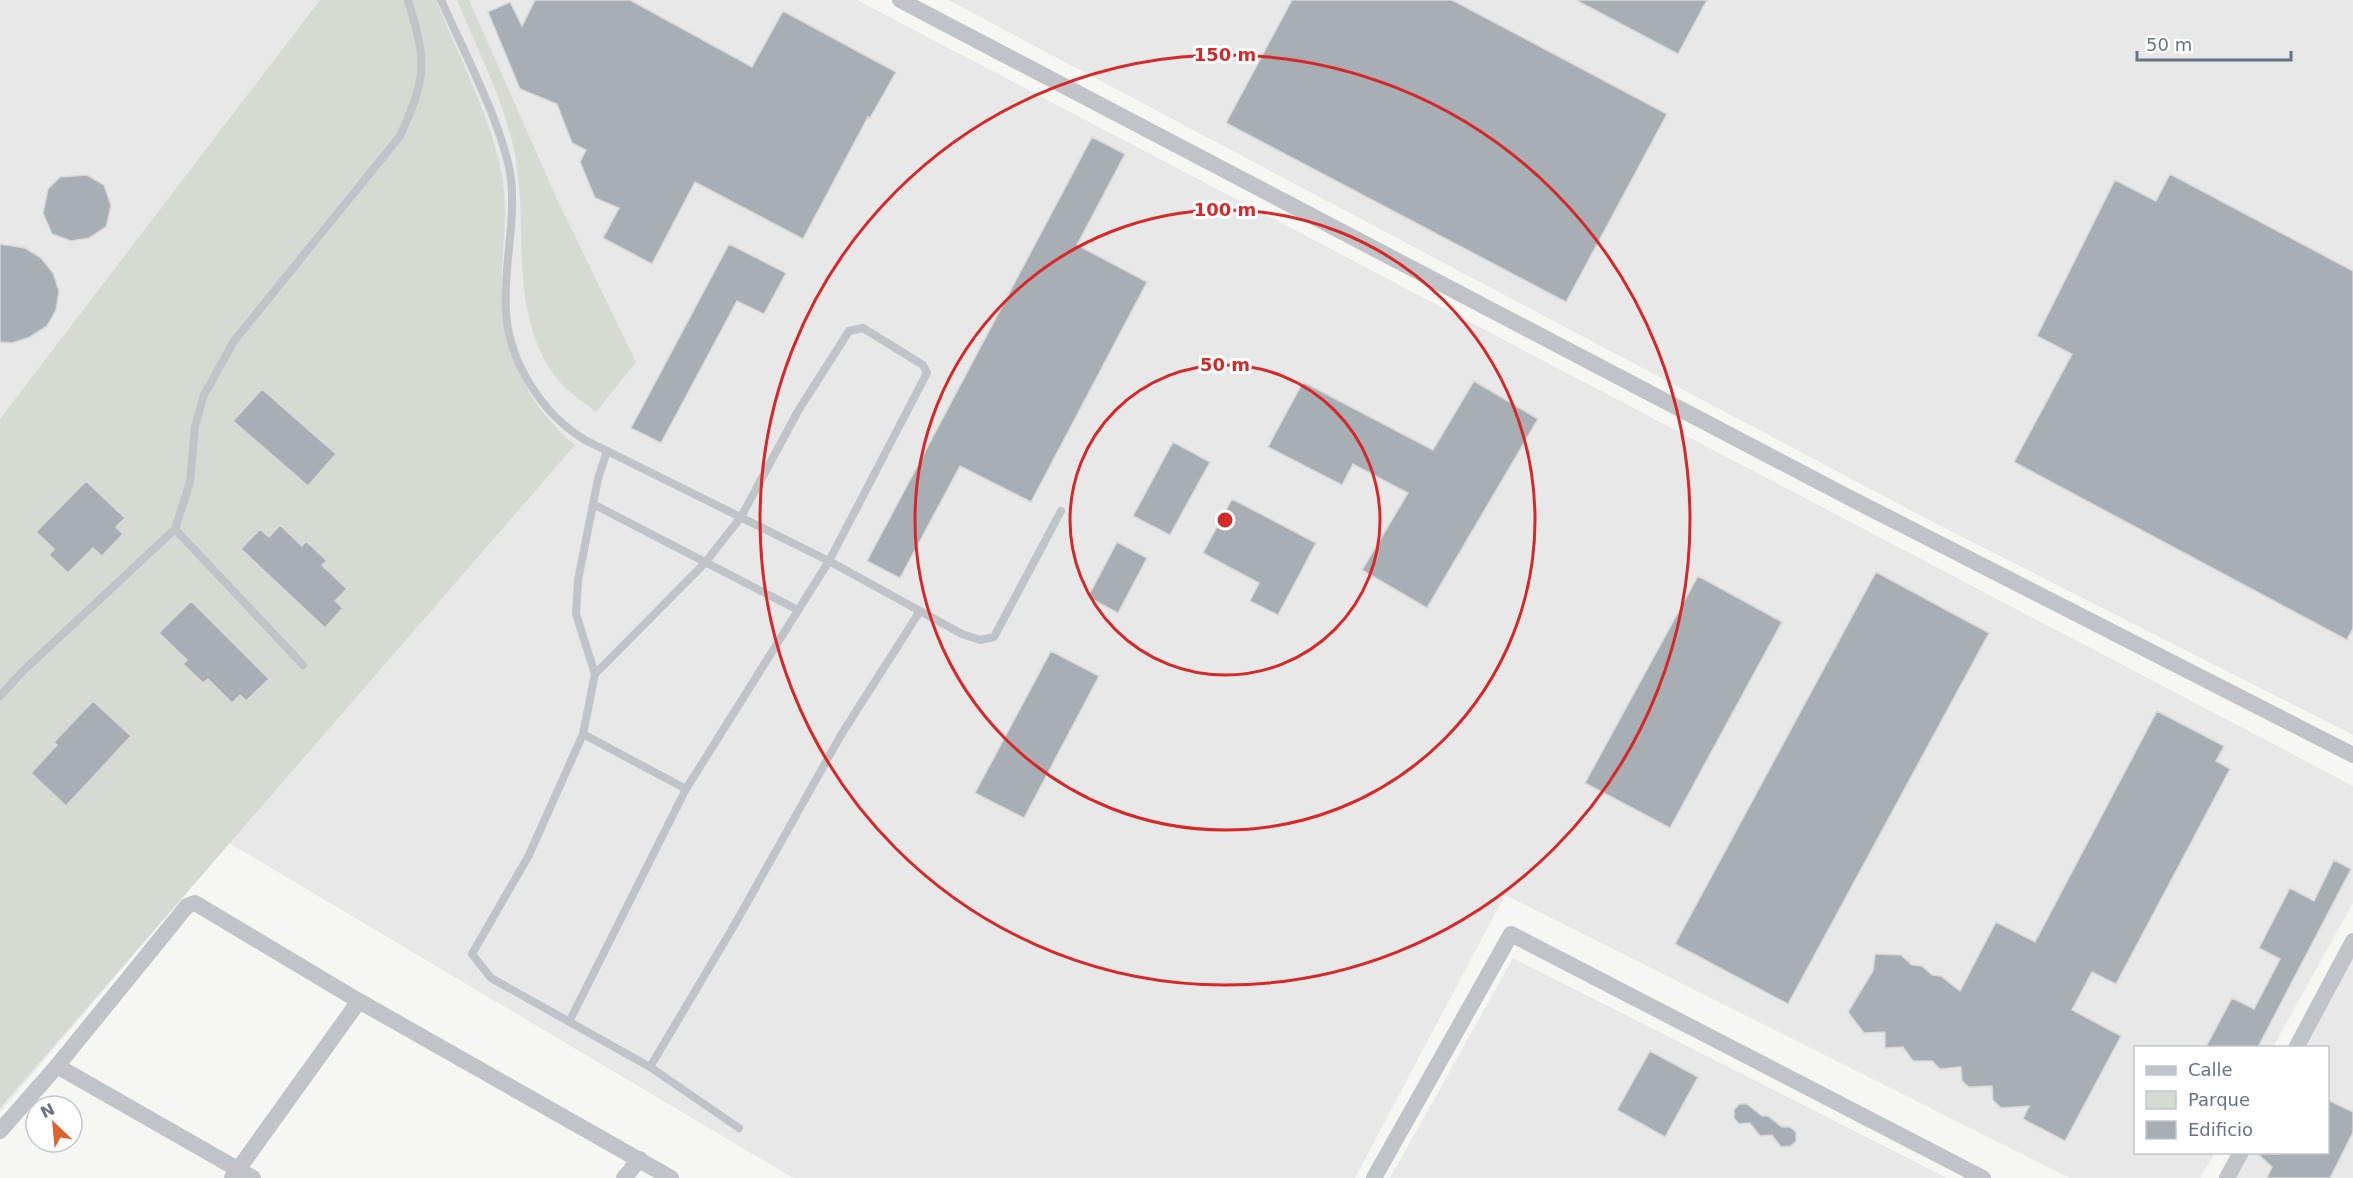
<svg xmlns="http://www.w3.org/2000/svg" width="2353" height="1178" font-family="'DejaVu Sans',sans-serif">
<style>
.built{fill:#e7e8e7}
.green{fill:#d5dbd3}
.building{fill:#a7aeb4;stroke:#d8d8d6;stroke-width:1.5}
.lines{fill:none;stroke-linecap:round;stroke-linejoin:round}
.service{stroke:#c0c3c7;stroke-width:8}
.minor{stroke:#c0c3c7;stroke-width:16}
.ring{fill:none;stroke:#d62828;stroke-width:3}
.centre{fill:#d62828;stroke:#fff;stroke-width:3}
.ring-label{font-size:18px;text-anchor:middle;font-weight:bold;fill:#d62828;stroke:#fff;stroke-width:6;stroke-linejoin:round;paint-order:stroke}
</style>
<rect width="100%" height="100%" fill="#f6f6f3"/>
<path class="built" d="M0 0H857L2353 786V903L2273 1047 2136 1048V1152L2215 1153 2200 1178H2070L1505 895 1355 1178H793L229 843 0 1112Z
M948 0H2353V735L1927 519Z
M2353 949V1178H2226L2240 1153 2328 1152V1048L2298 1047Z
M1513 958 1947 1178H1390Z"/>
<path class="green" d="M320 0H436C458 55 491 117 502 175 508 208 503 242 502 275 499 341 523 403 575 445L0 1108V419Z
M457 0H469L556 197 636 362 596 412C581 400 563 389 552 372 506 302 531 222 513 145 502 96 476 47 457 0Z"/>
<path class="building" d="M535 0H630L752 67 783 11 896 72 870 118 868 117 803 239 695 182 652 264 603 238 619 208 595 198 580 162 586 150 572 143 557 104 520 89 488 12 510 2 522 26Z
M1292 0H1452L1667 114 1566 302 1226 123Z
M1576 0H1707L1678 54Z
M1092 137 1125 154 1077 245 1147 282 1031 502 960 466 900 578 867 561Z
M2170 174 2353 271V628L2347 640 2014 462 2072 354 2037 336 2115 180 2156 201Z
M87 175 104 185 111 206 106 227 89 238 71 241 52 234 43 213 48 189 60 177Z
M0 244 25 248 41 258 53 273 59 291 56 310 47 326 30 337 12 343 0 342Z
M729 244 786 273 764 314 737 301 661 443 631 428Z
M1474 381 1538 419 1427 608 1362 570 1408 493 1353 464 1342 485 1268 447 1303 382 1433 450Z
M262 389 336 454 308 486 233 421Z
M1173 442 1210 462 1170 535 1133 516Z
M86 481 125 518 116 527 123 534 102 556 93 548 68 573 49 555 54 549 36 532Z
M1232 499 1316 543 1278 615 1250 601 1259 583 1203 553Z
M280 525 302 546 306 541 327 561 322 565 347 589 335 601 343 608 325 628 241 549 260 529 269 537Z
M1117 542 1147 558 1118 613 1088 597Z
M1876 572 1989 633 1788 1004 1675 944Z
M1698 576 1782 622 1670 828 1585 783Z
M191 601 269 679 246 701 240 695 232 703 208 679 203 683 183 664 187 660 159 633Z
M1051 651 1099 676 1024 818 975 793Z
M93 701 131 736 66 806 31 773 57 745 54 742Z
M2157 711 2224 746 2216 761 2230 769 2116 984 2092 972 2072 1010 2121 1036 2065 1141 2023 1119 2029 1106 2001 1108 1993 1100 1992 1086 1969 1087 1962 1081 1961 1067 1940 1069 1932 1061H1913L1903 1047 1885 1048V1032L1864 1033 1848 1012 1873 971 1875 954 1901 955 1912 965 1922 966 1932 975 1941 976 1960 991 1996 922 2035 942Z
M2334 860 2351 869 2258 1047H2206L2232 998 2254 1009 2280 959 2259 948 2290 888 2314 901Z
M1650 1051 1698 1077 1665 1137 1617 1110Z
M2328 1100 2353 1112V1132L2330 1178H2267L2272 1167 2258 1154 2328 1152Z
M1739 1104H1747L1762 1116H1768L1782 1127H1790L1796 1132V1141L1791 1146 1781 1147 1772 1135 1760 1136 1750 1123 1739 1124 1734 1118V1110Z"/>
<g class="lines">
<path class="service" d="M441 0C463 50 504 127 511 179 516 223 503 268 506 312 509 362 542 414 585 440L829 561 962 634 980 640 994 637 1061 511
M607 451 598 479 578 580 576 614 595 674 583 734 529 855 472 954 491 978 650 1067 739 1128
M593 504 798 610
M175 529 303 665
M0 696 23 671 175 529 190 482 195 426 204 395 234 341 400 136C427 76 427 63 408 0
M583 734 686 789
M569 1022 686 789 829 561 927 373 923 365 863 328 849 331 798 411 741 517 704 564 595 674
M650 1067 735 924 841 735 920 611"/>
<path class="minor" d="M900 0 1848 497 2353 755
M2296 1048 2353 941
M57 1066 253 1178
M0 1131 57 1066 187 906 195 903 359 1001 671 1178
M232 1178 359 1001
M624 1178 640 1159
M1374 1178 1511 934 1983 1178
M2227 1178 2241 1152"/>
</g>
<g class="ring">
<circle cx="1225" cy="520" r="155"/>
<circle cx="1225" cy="520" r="310"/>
<circle cx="1225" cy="520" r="465"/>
</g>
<circle cx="1225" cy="520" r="9" class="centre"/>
<g class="ring-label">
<text x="1225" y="61">150 m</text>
<text x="1225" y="216">100 m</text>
<text x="1225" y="371">50 m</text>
</g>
<rect x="2134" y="1046" width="195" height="108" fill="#ffffff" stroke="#c2c7cd" stroke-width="1.5"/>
<rect x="2146" y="1066" width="30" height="9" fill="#c0c3c7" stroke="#c2c7cd" stroke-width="1.5"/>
<text x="2188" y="1076" font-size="18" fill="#677483">Calle</text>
<rect x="2146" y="1091" width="30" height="18" fill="#d5dbd3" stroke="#c2c7cd" stroke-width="1.5"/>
<text x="2188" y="1106" font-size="18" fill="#677483">Parque</text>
<rect x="2146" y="1121" width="30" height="18" fill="#a7aeb4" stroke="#c2c7cd" stroke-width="1.5"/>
<text x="2188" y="1136" font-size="18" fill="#677483">Edificio</text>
<g transform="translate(54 1124) rotate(334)"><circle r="28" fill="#ffffff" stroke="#c2c7cd" stroke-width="1.5"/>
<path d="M0-4.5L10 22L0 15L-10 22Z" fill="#db642e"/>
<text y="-9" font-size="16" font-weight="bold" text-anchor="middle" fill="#677483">N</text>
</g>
<path d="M2137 51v9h154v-9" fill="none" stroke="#677483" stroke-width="3"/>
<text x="2146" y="51" font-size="18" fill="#677483" stroke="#ffffff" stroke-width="4.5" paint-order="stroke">50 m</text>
</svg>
